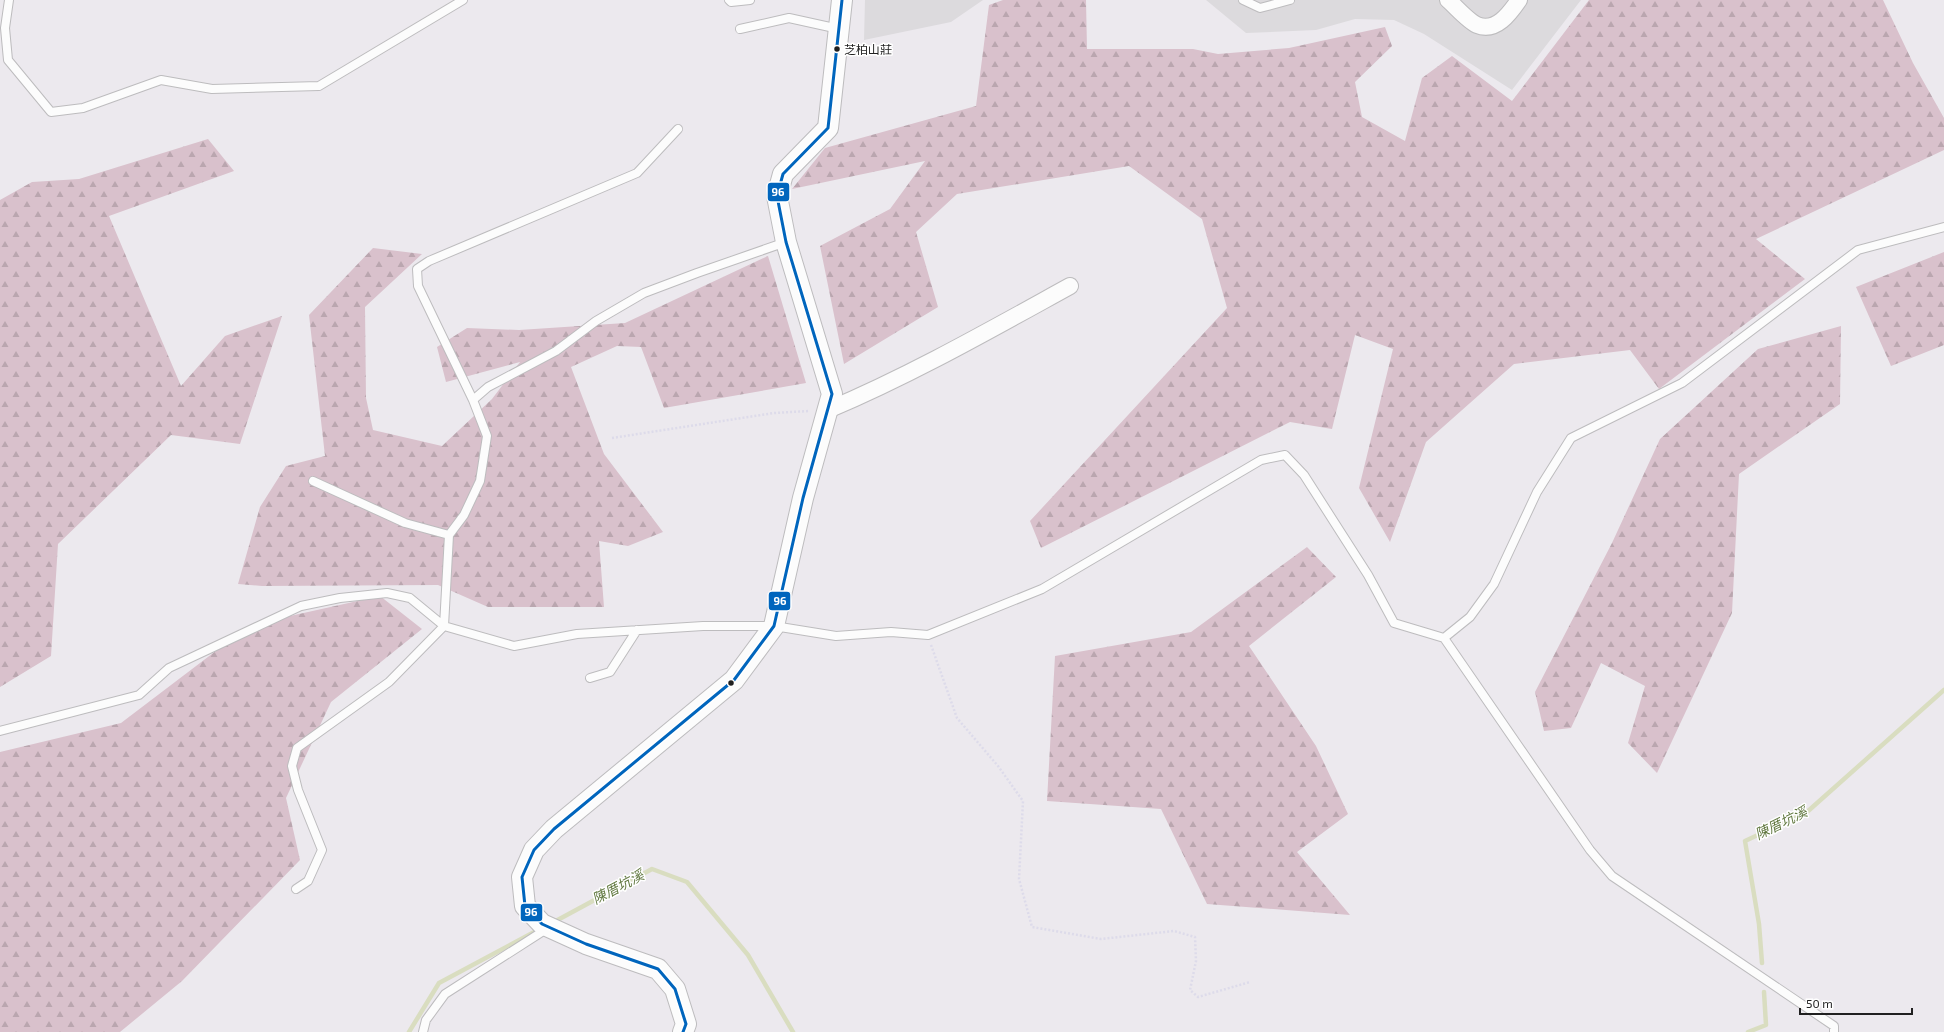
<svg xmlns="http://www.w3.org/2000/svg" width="1944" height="1032" font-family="'Exo 2','Noto Sans TC',sans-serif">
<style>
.residential{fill:#dcdadd}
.forest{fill:url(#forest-firs)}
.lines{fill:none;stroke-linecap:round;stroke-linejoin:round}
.stream{stroke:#d9ddc0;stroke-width:4.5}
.service-casing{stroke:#bdbcbe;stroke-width:10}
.minor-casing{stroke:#bdbcbe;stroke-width:18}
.tertiary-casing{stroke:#bdbcbe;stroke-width:22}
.path{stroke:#dddbea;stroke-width:2.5;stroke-dasharray:2 2;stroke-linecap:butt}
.service{stroke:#fcfcfc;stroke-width:8}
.minor{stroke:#fcfcfc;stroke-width:16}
.tertiary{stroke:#fcfcfc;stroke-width:20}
.bus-1-casing{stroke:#fff;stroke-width:6}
.bus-1{stroke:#0065bd;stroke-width:3}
.bus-dot{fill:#202020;stroke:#fff;stroke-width:1.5}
.labels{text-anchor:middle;stroke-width:3;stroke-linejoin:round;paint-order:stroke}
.bus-label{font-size:12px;fill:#202020;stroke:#fff;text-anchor:start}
.water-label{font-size:14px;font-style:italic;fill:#627941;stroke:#fff}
.line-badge{stroke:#fff;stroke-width:1.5}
.badge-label{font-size:11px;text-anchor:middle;font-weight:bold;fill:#fff}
</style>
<defs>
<pattern id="forest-firs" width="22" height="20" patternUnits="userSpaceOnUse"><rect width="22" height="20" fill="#d9c1cc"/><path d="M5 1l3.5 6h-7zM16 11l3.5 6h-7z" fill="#baa6af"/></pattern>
</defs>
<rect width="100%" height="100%" fill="#ece9ee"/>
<path class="residential" d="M865 0H983L951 22 864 40Z
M1206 0H1581L1512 90 1424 34 1394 20 1355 19 1316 30 1246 33Z"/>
<path class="forest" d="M1003 0H1086L1087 49H1193L1218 54 1289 48 1385 27 1392 46 1355 82 1362 117 1405 141 1422 78 1452 56 1512 101 1589 0H1883L1913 63 1944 118V150L1756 239 1805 279 1659 389 1630 350 1514 364 1426 442 1390 542 1359 488 1393 349 1355 335 1332 429 1290 422 1041 548 1030 521 1227 308 1202 219 1129 166 957 194 916 232 938 307 844 364 820 246 890 209 925 161 792 189 825 148 976 106 989 5Z
M208 139 234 171 109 216 181 386 225 336 282 316 240 444 171 435 58 544 51 656 0 687V200L32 182 79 179Z
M373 248 422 254 365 307 366 398 373 430 442 446 492 399 520 362 446 382 437 347 467 328 519 330 625 323 768 256 806 383 664 408 641 347 617 346 571 367 604 454 663 532 628 546 599 541 604 607H488L438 585 262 586 238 584 260 507 286 466 325 456 309 315Z
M1944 252V345L1891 366 1856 287Z
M1841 326 1840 404 1739 474 1732 613 1657 773 1628 743 1645 686 1601 663 1571 728 1544 731 1535 692 1612 543 1660 439 1758 349Z
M1307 547 1336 577 1249 646 1316 746 1348 814 1297 852 1350 915 1207 904 1161 809 1047 801 1055 656 1191 632Z
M380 596 422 629 331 702 286 798 300 860 182 981 120 1032H0V752L121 723 250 625Z"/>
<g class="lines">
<path class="stream" d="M552 923 652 869 687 882 748 955 793 1032
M1762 963 1759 924 1745 841 1807 812 1944 690
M409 1032 439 983 538 930
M1748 1032 1766 1025 1764 992"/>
<defs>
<path id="service" d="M9 0 5 28 8 60 51 112 83 108 161 80 212 89 319 86 463 0
M729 0 731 2 750 0
M1243 0 1260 8 1290 0
M740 29 789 18 839 29
M473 400 418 286 417 269 429 261 637 173 678 129
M313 481 405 523 449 535
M1444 638 1590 850 1612 876 1834 1026V1032
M590 678 610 672 637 630
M0 731 139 695 169 668 301 606 340 598 387 593 410 598 444 626 514 646 577 634 703 626H774L836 636 891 632 928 635 1042 589 1261 460 1285 455 1304 475 1368 575 1394 623 1444 638 1470 617 1494 584 1537 492 1571 438 1682 383 1858 250 1944 227
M296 889 308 881 322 850 298 790 292 766 297 748 389 682 444 626 449 535 464 515 480 481 487 436 473 400 488 387 556 351 596 321 644 293 697 273 786 242
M423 1032 426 1020 445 994 548 928"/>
<path id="minor" d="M1448 0C1455 6 1468 21 1477 25 1496 33 1510 13 1519 0
M828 410C911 375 990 330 1070 286"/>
<path id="tertiary" d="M683 1032 686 1024 675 989 658 969 586 944 542 924 525 906 522 877 534 850 554 829 734 680 774 626 803 498 832 394 786 242 777 196 783 174 828 128 842 0"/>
</defs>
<use href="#service" class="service-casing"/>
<use href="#minor" class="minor-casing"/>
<use href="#tertiary" class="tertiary-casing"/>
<path class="path" d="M612 438 774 413 809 411
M931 645 957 718 998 766 1023 801 1019 879 1032 927 1101 939 1174 931 1195 937 1196 961 1190 990 1198 997 1250 982"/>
<use href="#service" class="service"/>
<use href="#minor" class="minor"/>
<use href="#tertiary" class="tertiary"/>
<defs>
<path id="bus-1" d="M683 1032 686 1024 675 989 658 969 586 944 542 924 525 906 522 877 534 850 554 829 734 680 774 626 803 498 832 394 786 242 777 196 783 174 828 128 842 0"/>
</defs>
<use href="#bus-1" class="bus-1-casing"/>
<use href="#bus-1" class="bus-1"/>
</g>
<g class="bus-dot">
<circle cx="837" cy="49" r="3.5"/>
<circle cx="731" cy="683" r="3.5"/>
</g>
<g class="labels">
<g class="bus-label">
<text x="844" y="54">芝柏山莊</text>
</g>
<g class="water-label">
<text transform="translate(1781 823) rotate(-26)" y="5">陳厝坑溪</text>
<text transform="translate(618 887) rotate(-28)" y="5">陳厝坑溪</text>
</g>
</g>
<g class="line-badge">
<rect x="767" y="182" width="23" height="20" rx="4" fill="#0065bd"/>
<rect x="768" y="591" width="23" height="20" rx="4" fill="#0065bd"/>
<rect x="520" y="903" width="23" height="19" rx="4" fill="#0065bd"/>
</g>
<g class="badge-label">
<text x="778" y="196">96</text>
<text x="780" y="605">96</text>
<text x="531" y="916">96</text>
</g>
<path d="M1800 1008v6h112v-6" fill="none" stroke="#202020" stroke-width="2"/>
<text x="1806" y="1008" font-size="12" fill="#202020" stroke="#ffffff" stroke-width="3" paint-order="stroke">50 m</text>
</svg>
